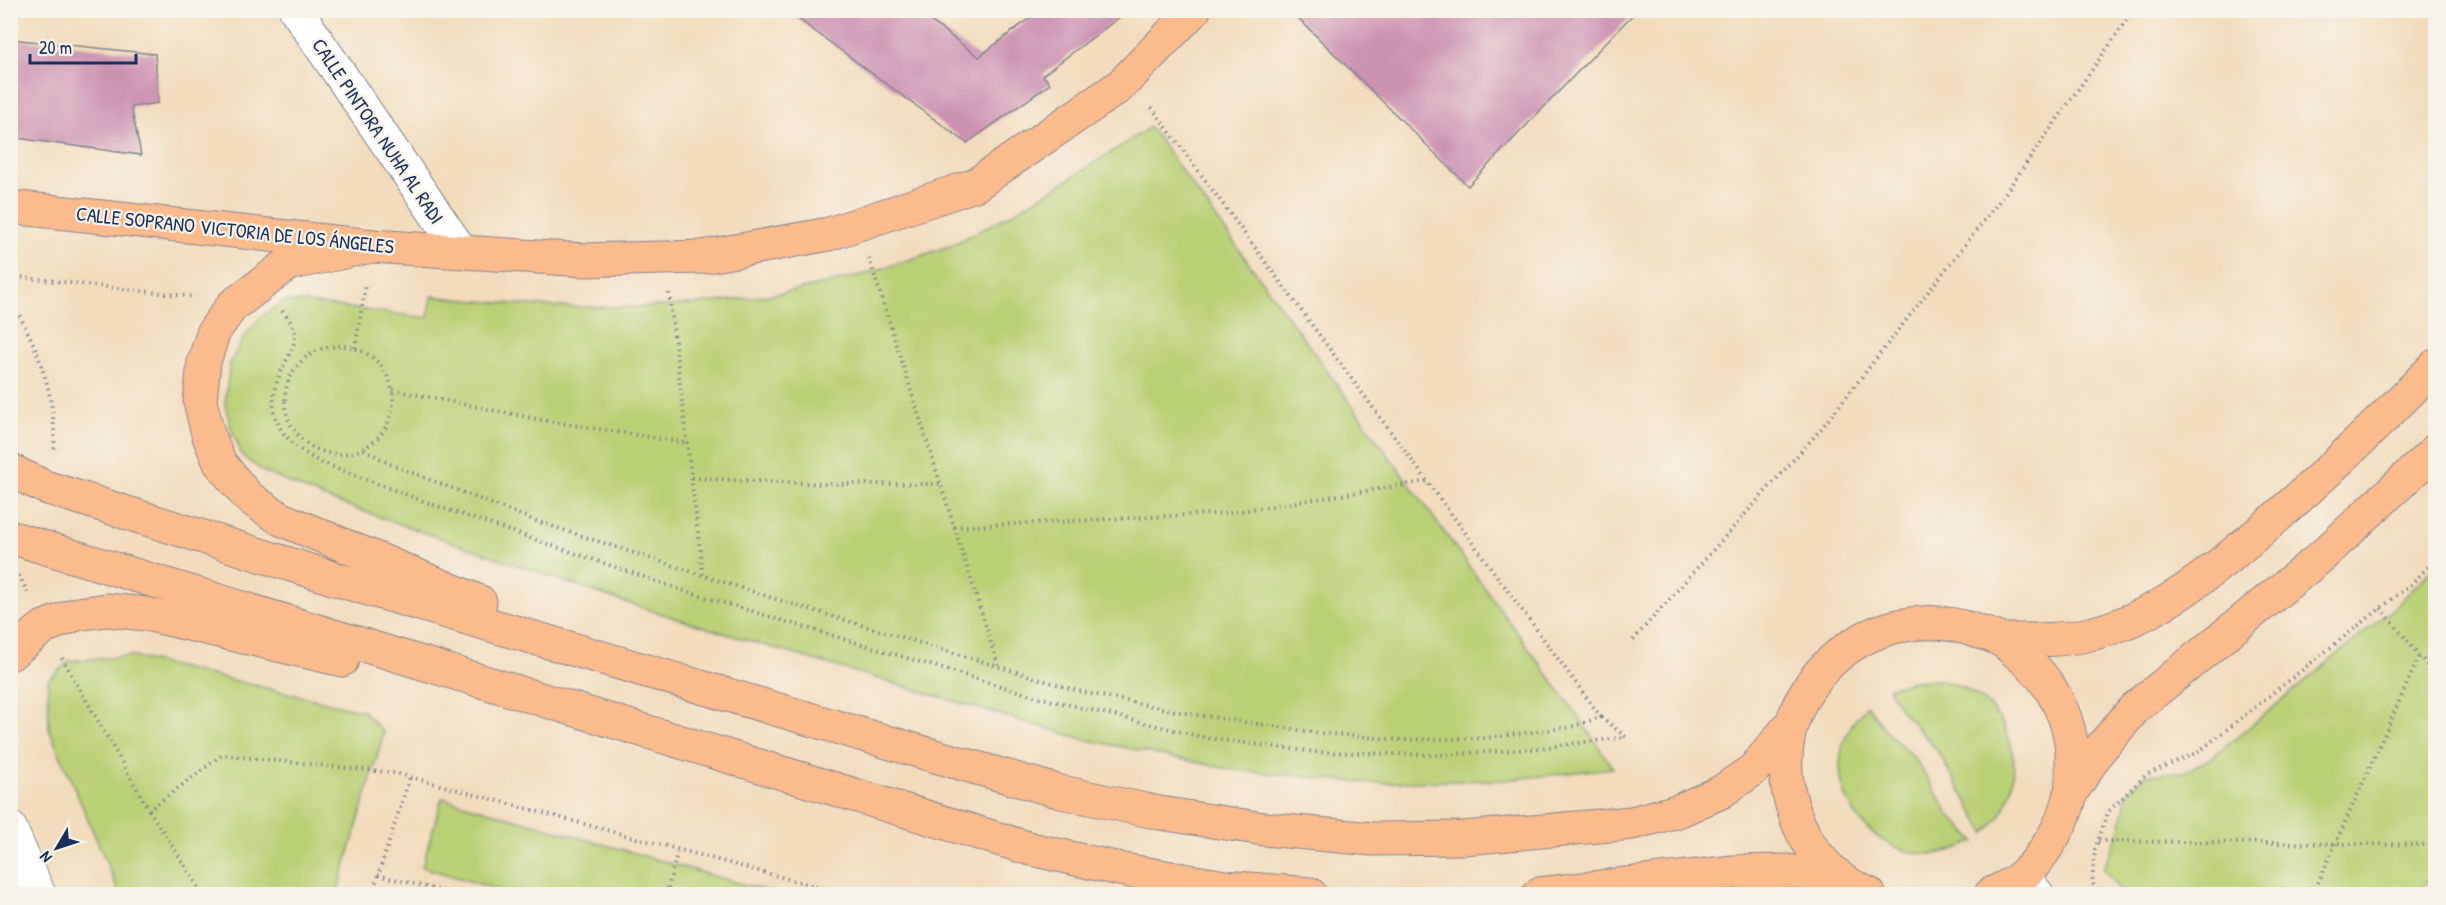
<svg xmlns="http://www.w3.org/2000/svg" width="2446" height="905" font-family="'Patrick Hand',sans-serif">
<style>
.green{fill:#b9d074;stroke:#6a8069;stroke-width:1.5}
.building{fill:#cb91b0}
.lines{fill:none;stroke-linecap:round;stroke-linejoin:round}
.minor-casing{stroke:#86868e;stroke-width:35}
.major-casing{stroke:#86868e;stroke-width:35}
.highway-casing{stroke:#86868e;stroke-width:35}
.path{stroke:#86868e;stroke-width:4;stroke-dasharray:1.5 4.5;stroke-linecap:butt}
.minor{stroke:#fff;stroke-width:33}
.major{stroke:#fbbb8c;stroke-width:33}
.highway{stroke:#fbbb8c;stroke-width:33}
.labels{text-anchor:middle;stroke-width:4.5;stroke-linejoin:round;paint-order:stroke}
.street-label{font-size:20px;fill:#1b2f5e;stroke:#f7f3e8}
</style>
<rect width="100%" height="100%" fill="#f7f3e8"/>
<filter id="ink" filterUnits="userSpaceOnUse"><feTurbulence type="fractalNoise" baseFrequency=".0167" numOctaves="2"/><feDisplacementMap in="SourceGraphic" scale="12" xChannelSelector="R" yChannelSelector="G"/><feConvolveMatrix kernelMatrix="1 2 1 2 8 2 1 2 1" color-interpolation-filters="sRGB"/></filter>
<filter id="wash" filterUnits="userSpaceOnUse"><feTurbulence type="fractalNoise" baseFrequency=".008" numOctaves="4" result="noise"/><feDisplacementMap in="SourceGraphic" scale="24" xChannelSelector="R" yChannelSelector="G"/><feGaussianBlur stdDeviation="1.35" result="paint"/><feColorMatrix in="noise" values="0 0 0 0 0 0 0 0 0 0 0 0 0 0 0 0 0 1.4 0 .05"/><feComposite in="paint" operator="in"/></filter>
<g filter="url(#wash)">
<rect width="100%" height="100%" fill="#f2dcbd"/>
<path class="green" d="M1150 127 1577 715 1613 768 1504 780 1370 783 1234 770 1083 739 746 640 624 602 325 498 264 472 243 457 231 429 225 402 230 363 244 337 261 317 283 302H302L428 318 432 296C588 315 750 314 899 263 916 257 934 252 951 245 1021 212 1085 169 1150 127Z
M2435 566V875L2413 894H2123L2103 869 2120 829 2127 793 2146 775 2184 772 2213 757 2396 606Z
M131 656 363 711 384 733 337 894H120L49 729 48 680 69 661Z
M1937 680C1946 682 1956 684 1964 688 2011 712 2026 765 2003 811 1999 820 1991 826 1985 833L1937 750 1901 710 1888 688 1913 681Z
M1867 705 1885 730 1915 759 1950 815 1975 841C1959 848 1944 855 1926 854 1865 852 1819 784 1850 728 1854 720 1861 713 1867 705Z
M442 798 777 894H513L422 867Z"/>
<g id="blocks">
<path class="building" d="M786 10H916L979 57 1040 10H1129L1043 75 1050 84 967 143Z
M1290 10H1637L1468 186Z
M10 39 155 54 158 103 131 107 141 155 10 137Z"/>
</g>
</g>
<g filter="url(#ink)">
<use href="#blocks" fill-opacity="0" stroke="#86868e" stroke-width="1.5"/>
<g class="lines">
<defs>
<path id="minor" d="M296 10 461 251
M10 828 39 894
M2022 876 2037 894"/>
<path id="major" d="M10 207 372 246 584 260 702 257 829 234 975 185 1120 86 1194 10"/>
<path id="highway" d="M372 246 288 264 232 306 214 331 204 362 200 401 208 434 220 463 248 497 281 519 480 602
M10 470 45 487 355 585 935 756 1061 792 1160 813 1264 829 1372 839 1464 838 1632 823 1678 811 1721 792 1754 769 1791 724
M10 537 1031 849 1124 870 1225 887 1310 894
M2000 640C2029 640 2058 641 2086 635 2155 620 2212 572 2264 528 2324 477 2380 422 2436 365
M10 654 44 627 77 614 107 610 146 614 342 660
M2071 793 2099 750 2135 708 2322 556 2436 450
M1539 894 1733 872 1787 871 1839 878
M1869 894C1859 889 1846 884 1838 876 1815 857 1800 833 1792 805 1758 692 1870 591 1979 632 1986 634 1994 636 2001 640 2008 644 2015 652 2022 657 2051 680 2073 722 2072 759 2072 770 2073 781 2071 791 2068 817 2042 860 2022 876 2013 884 2001 889 1991 894"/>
</defs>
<use href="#minor" class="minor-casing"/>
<use href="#major" class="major-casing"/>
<use href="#highway" class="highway-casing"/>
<path class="path" d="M869 258 998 665
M10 276 195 297
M669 293 703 575
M10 300C39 346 57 399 54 453
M282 311C287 317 292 322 294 330 298 344 287 357 282 369 261 413 280 441 320 462L431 504 688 592 1037 697 1207 738 1315 752 1439 755 1532 749 1626 737
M285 400a54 54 0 1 1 108 0a54 54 0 1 1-108 0Z
M355 348 366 283
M393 390 547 421 688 443
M364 449 390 464 536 521 766 596 1082 692 1191 714 1319 733 1402 740 1486 738 1571 727 1601 717 1149 104
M692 478 826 484H940
M954 527 1229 513 1428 481
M19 575 29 595
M2381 608 2436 676
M1633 640 1821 429 2004 195 2134 10
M62 658 149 810 222 755 395 773 844 894
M1601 717 1626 737
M149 810 203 894
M2098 841 2436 845
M378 875 454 894
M372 894 410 777
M666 894 678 850
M2102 894 2092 883 2095 849 2108 812 2146 775 2198 752 2410 585 2436 559
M2313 894 2419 657
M2430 894 2436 890"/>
<use href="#minor" class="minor"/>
<use href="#major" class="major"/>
<use href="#highway" class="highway"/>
</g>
</g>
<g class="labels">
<g class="street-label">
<text transform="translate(378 131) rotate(56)" y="7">CALLE PINTORA NUHA AL RADI</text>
<text transform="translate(235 230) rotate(6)" y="7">CALLE SOPRANO VICTORIA DE LOS ÁNGELES</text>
</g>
</g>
<rect width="2446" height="905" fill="none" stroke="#f7f3e8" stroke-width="36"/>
<g transform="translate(57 848) rotate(231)" stroke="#f7f3e8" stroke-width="4.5" paint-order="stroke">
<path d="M0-4.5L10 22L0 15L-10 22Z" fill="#1b2f5e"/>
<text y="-9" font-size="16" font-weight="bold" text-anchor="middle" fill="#1b2f5e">N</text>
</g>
<path d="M30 54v9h106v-9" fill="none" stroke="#1b2f5e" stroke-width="3"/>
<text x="39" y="54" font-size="18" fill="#1b2f5e" stroke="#f7f3e8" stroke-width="4.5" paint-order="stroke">20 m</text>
</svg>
